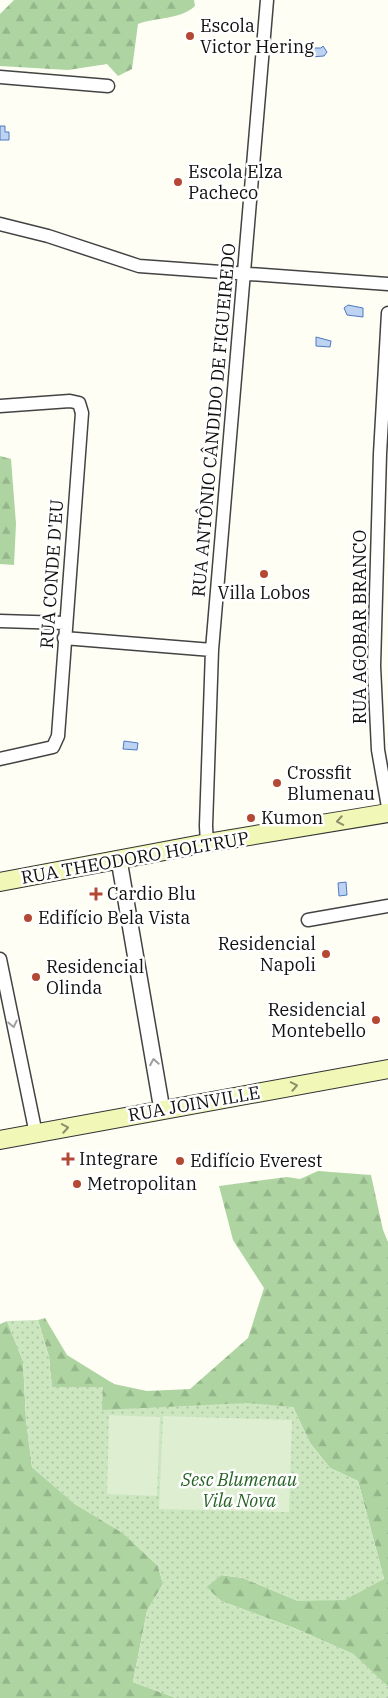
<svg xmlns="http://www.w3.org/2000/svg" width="388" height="1698" font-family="'IBM Plex Serif',serif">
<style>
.forest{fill:url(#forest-firs)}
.park{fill:url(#park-dots)}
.pitch{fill:#deeed1}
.water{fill:#bed3f1;stroke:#4c7ac1}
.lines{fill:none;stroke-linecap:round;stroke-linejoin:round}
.minor-casing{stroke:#434343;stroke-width:15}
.tertiary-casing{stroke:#434343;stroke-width:18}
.secondary-casing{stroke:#323232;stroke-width:20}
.minor{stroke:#fff;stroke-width:12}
.tertiary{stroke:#fff;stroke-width:15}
.secondary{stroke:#f1f7b6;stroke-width:18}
.oneway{stroke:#8c8f6b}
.oneway2{stroke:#9f9f9f}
.poi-dot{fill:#b44835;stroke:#fff;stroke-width:2}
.labels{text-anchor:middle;stroke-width:5;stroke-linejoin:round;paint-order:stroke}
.poi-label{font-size:18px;fill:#101010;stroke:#fff;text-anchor:start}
.street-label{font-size:18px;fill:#101010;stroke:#fff}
.park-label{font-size:18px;font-style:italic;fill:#266326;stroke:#fff}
</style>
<defs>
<pattern id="forest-firs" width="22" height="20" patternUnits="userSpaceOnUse" patternTransform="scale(1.25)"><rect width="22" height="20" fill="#aed5a1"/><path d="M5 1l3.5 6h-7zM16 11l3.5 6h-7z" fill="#95b68a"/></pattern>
<pattern id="park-dots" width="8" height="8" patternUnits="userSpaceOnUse" patternTransform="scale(1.25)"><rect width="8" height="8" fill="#cce6c0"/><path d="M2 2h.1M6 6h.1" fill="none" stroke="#aec4a4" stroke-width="1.8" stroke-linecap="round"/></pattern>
</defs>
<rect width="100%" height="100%" fill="#fefef5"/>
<path class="forest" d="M14 0H194L195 6C180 20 156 17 138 24L132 69 118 76 107 64 68 70 0 66V14Z
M0 456 11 459 16 524 14 565 0 564Z
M318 1171 371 1175 383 1230 388 1242V1687L353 1654 294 1628 221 1601 206 1587 221 1575 243 1578 298 1601 384 1579 358 1481 330 1468 310 1443 293 1407 102 1411V1387L52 1388 49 1357 38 1320 45 1318 67 1355 114 1384 147 1391 190 1389 248 1338 264 1288 233 1240 219 1186 287 1177 300 1179Z
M7 1321 23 1361 26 1419 32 1467 75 1504 123 1533 158 1566 163 1584 147 1611 133 1682 176 1698H0V1324Z"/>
<path class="park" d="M38 1320 49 1357 52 1387H103L102 1410 247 1403 293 1407 310 1443 330 1468 358 1481 384 1579 345 1600 298 1601 243 1578 221 1575 206 1587 221 1601 294 1628 353 1654 388 1687V1698H176L133 1682 147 1611 163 1584 158 1566 123 1533 75 1504 32 1467 26 1419 23 1361 7 1321Z"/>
<path class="pitch" d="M109 1415 160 1417 157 1496 107 1494Z
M163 1416 292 1420 289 1512 159 1509Z"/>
<path class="water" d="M323 46 327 52 324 56 311 57 313 48H321Z
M0 126H5V132H9V140H0Z
M348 305 363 308V317L347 315 344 308Z
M316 337 331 341 330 347 316 346Z
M124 741 138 743 137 750 123 749Z
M346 882 347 895 339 896 338 883Z"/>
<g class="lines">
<defs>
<path id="minor" d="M0 77 108 86
M0 224 48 236 139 266 388 284
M388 313 380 454 374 666 378 750 388 807
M0 406 70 401 79 403 82 413 58 736 53 747 0 759
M0 621 65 623
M64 638 212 650
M207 843 206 826 212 650 267 0
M308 920 388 906
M0 959 36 1134"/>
<path id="tertiary" d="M119 860 162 1110"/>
<path id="secondary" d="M0 882 207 843 388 813
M0 1140 388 1069"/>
</defs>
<use href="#minor" class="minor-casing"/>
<use href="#tertiary" class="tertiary-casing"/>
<use href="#secondary" class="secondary-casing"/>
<use href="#minor" class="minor"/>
<use href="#tertiary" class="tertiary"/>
<use href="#secondary" class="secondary"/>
</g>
<defs><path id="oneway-chevron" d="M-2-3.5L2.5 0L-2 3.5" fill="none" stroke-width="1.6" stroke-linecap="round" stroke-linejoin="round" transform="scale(1.25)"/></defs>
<g class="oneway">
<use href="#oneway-chevron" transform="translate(340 821) rotate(170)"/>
<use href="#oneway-chevron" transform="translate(294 1086) rotate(-11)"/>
<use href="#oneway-chevron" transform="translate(65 1128) rotate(-10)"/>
</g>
<g class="oneway2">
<use href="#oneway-chevron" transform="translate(13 1024) rotate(78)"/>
<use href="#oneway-chevron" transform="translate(154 1062) rotate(-100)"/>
</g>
<g class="poi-dot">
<circle cx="190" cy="36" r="5"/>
<circle cx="178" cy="182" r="5"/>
<circle cx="264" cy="574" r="5"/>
<circle cx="277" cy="783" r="5"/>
<circle cx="251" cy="818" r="5"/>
<path d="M93.5 886.5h5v5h5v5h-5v5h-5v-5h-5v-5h5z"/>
<circle cx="28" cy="918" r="5"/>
<circle cx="326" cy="954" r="5"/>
<circle cx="36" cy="977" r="5"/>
<circle cx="376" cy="1020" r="5"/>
<path d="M65.5 1151.5h5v5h5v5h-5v5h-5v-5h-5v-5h5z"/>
<circle cx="180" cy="1161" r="5"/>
<circle cx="77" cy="1184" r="5"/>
</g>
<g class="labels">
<g class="poi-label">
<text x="200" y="32">Escola<tspan x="200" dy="21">Victor Hering</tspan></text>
<text x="188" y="178">Escola Elza<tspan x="188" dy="21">Pacheco</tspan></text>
<text x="264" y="599" text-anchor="middle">Villa Lobos</text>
<text x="287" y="779">Crossfit<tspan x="287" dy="21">Blumenau</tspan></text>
<text x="261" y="824">Kumon</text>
<text x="107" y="900">Cardio Blu</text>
<text x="38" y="924">Edifício Bela Vista</text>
<text x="316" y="950" text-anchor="end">Residencial<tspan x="316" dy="21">Napoli</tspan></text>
<text x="46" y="973">Residencial<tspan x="46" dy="21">Olinda</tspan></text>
<text x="366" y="1016" text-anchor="end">Residencial<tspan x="366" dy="21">Montebello</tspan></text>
<text x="79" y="1165">Integrare</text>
<text x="190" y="1167">Edifício Everest</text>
<text x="87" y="1190">Metropolitan</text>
</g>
<g class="street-label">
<text transform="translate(214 420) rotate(-85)" y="6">RUA ANTÔNIO CÂNDIDO DE FIGUEIREDO</text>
<text transform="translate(52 574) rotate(-86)" y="6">RUA CONDE D'EU</text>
<text transform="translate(360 627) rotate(-90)" y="6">RUA AGOBAR BRANCO</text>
<text transform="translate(135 858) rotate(-10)" y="6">RUA THEODORO HOLTRUP</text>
<text transform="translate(194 1104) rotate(-10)" y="6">RUA JOINVILLE</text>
</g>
<g class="park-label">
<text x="239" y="1486">Sesc Blumenau<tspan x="239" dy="21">Vila Nova</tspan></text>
</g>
</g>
</svg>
